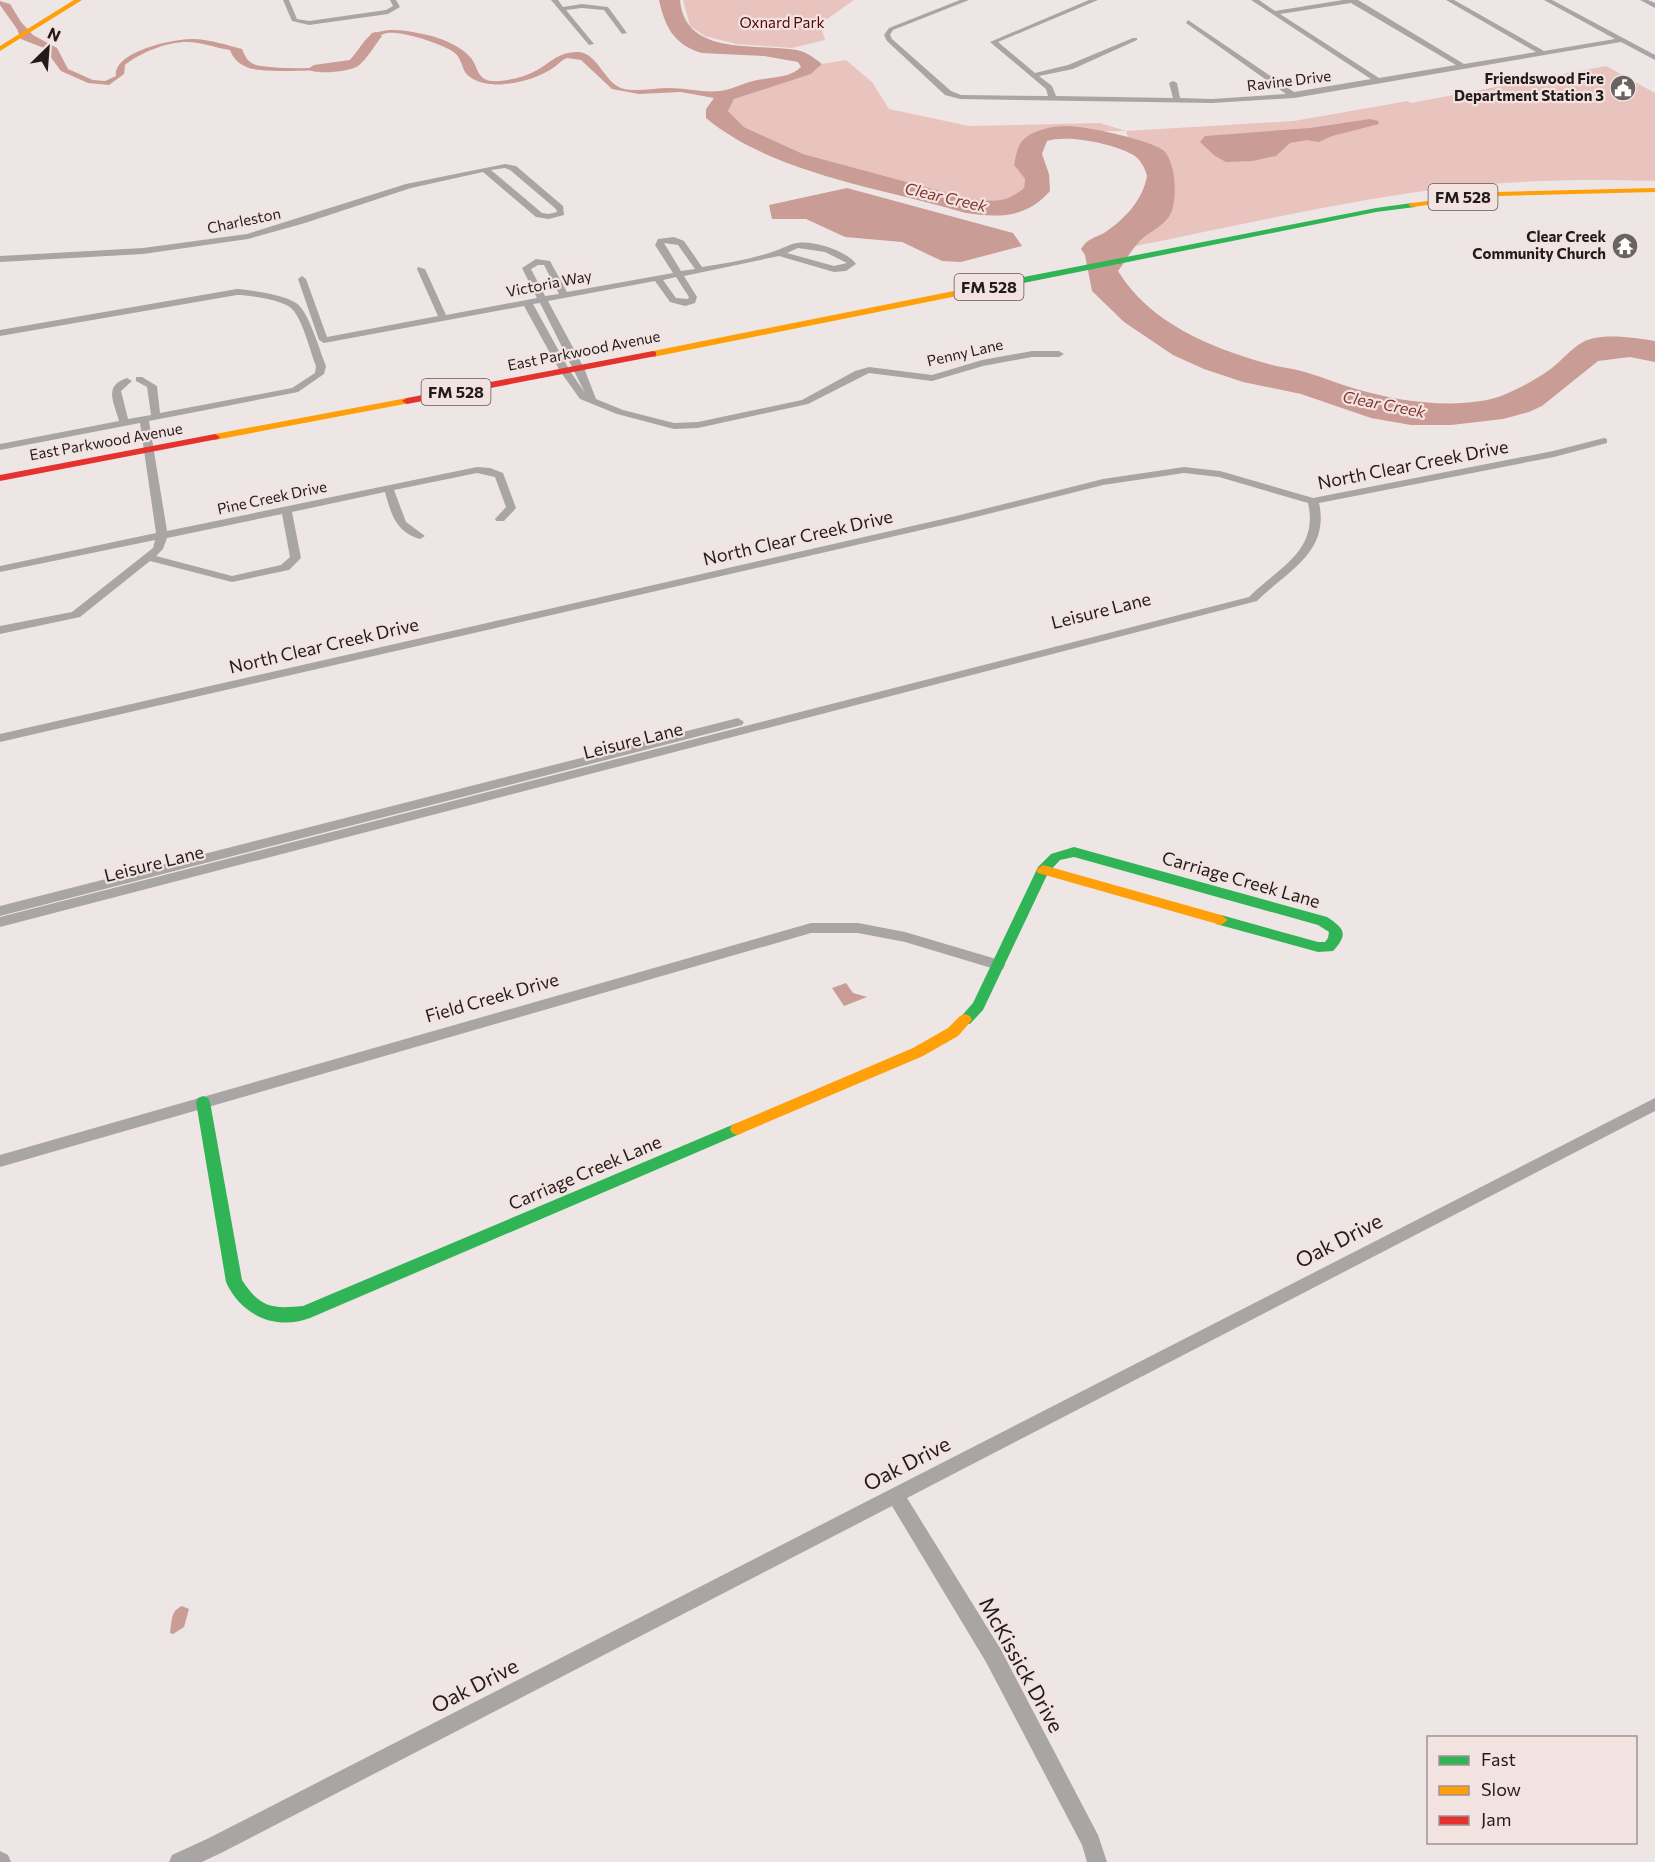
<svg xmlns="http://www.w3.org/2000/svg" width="1655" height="1862" font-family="Commissioner,sans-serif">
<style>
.green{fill:#e9c3be}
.water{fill:#ca9c96}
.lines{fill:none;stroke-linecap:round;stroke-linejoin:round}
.river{fill:#ca9c96;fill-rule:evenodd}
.street{fill:#a8a5a4;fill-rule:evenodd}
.fast{fill:#30b455;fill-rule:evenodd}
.slow{fill:#ff9f0a;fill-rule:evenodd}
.jam{fill:#e5322d;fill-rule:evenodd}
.labels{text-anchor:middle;stroke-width:4.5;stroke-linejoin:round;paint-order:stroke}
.far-park-label{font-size:15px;fill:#540506;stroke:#f2e3e1}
.far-poi-label{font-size:15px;font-weight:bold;fill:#211c1b;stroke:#f2e3e1;text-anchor:end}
.far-street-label{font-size:15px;fill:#211c1b;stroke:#f2e3e1}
.far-water-label{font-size:16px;font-style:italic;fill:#82342d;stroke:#f2e3e1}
.shield{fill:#f2e3e1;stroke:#605856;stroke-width:1.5}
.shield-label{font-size:16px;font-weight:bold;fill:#211c1b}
.street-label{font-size:18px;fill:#211c1b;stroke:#f2e3e1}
.near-street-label{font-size:21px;fill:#211c1b;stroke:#f2e3e1}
</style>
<rect width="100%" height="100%" fill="#eee6e5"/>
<path class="green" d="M683 0H854L820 24 825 40 792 48 736 44 705 36 690 26Z
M846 60 872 82 889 109 969 126 1100 123 1126 131 1294 121 1408 101 1411 103 1606 66 1655 93V181C1588 179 1521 180 1454 187 1347 200 1241 225 1135 246L1170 214 1162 149 1128 137 1126 131H1102L1066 126 1021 143 1014 165 1025 179 1024 188C1004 204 995 201 970 199L803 154 744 127 728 111 734 99 744 95 811 74 822 64Z"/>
<path class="water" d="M659 0H680C685 57 756 43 797 50 807 52 814 58 822 64L811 74 734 99 728 111 744 127 803 154 970 199C994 201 1004 204 1024 188L1025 179 1014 165C1016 157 1017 146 1023 140 1033 130 1052 126 1066 126 1083 125 1150 140 1163 150 1176 161 1178 200 1170 215 1163 227 1148 232 1139 242 1131 250 1125 262 1118 271 1150 323 1209 347 1265 363 1278 367 1291 368 1305 372 1322 377 1339 384 1356 389 1397 401 1445 408 1487 400 1505 397 1536 380 1552 368 1562 360 1572 348 1583 342 1601 332 1636 338 1655 341V362L1630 357 1598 361 1542 406 1529 412 1503 419 1451 425H1411L1371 418 1301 394 1243 382 1204 369 1173 355 1124 322 1092 291 1085 255 1081 249C1087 239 1094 238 1104 233 1124 220 1143 200 1147 176 1145 168 1141 161 1135 156 1117 144 1067 134 1047 141L1042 154 1049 174 1050 191C1027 218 998 218 966 213 883 188 773 174 706 118V109L714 98 681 92 639 94 612 89 581 60 567 58C561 60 558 65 553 68 540 77 520 83 505 84 493 86 470 83 464 70 461 63 460 56 452 51 439 43 402 31 387 33 372 36 365 56 353 63 341 72 264 73 249 68 239 64 234 60 230 50 216 48 201 42 187 42 167 42 141 52 125 65L124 74 109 85 88 83 61 71 44 48 21 39 17 29 0 5V1L10 4 21 22 33 35 57 48 68 69 93 80 105 81 116 76C113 51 176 38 195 39 211 40 227 45 242 49 245 56 247 62 256 65 272 69 338 71 350 60 360 51 364 35 378 32 395 27 414 32 432 36 445 40 462 47 471 58 478 67 477 79 491 81 505 82 526 77 539 69 553 60 561 51 579 52 599 54 604 84 624 89 638 92 655 88 669 88 684 88 706 93 719 91 731 90 741 84 753 81 768 77 789 79 801 67L798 62 764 56 702 53C674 45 665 27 659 0Z
M1370 119 1378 121 1379 124 1332 136 1319 142 1307 140 1290 143 1276 156 1252 161 1226 162 1215 156 1200 142 1205 136 1310 128Z
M847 188 1013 233 1022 246 961 262 942 261 902 242 845 237 806 219H772L769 205Z
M846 983 853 993 867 997 844 1006 832 988Z
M182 1606 189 1609 184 1627 173 1634 170 1633C172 1622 170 1611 182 1606Z"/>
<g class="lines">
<path class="river" d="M376 32 382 36C375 45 367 59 358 66 350 72 314 75 308 69L314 65 350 60 372 33Z"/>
<path class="street" d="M283 0H289L297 19 309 21 386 10 393 6 390 0H396L400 7 388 14 309 25 292 21Z
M551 0H558L563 7 582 4 608 7 627 33 622 34 604 10 582 8 566 10 594 44 589 45Z
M960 0H969L893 30 890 35 892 39 951 91 961 95 1048 96 1046 89 990 42 1089 0H1098L998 42 1035 73 1068 65 1133 38H1137V40L1073 69 1039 76 1052 86 1056 96 1173 98 1169 83 1173 81 1177 83 1180 98 1212 99 1286 94 1186 23 1188 20 1294 92 1371 79 1251 0H1259L1275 11 1343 0H1358L1464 64 1536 52 1446 0H1454L1544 51 1615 39 1544 0H1552L1655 55V60L1621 42 1294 98 1212 103 960 99 945 95 887 41 884 35 889 28ZM1351 3 1456 65 1379 78 1280 14Z
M1640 0H1648L1655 3V8Z
M505 164 516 166 563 206 564 215 549 219 536 217 483 172 411 188 305 223 248 239 143 254 0 262V256L143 248 247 234 406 184ZM505 168 510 170 556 209 557 212 549 214 542 213 491 170Z
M674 237 684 241 702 267C727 263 752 259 775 251 782 249 789 244 797 243 813 240 847 251 856 264L846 271 834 272 779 256 684 276 697 297 695 303 685 306 670 302 655 281 548 301 584 368 596 399 623 410 674 423 698 422 802 400 855 371 869 367 932 375 982 360 1032 351H1059L1064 354 1059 357H1032L983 366 932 381 869 373 808 404 698 428 674 429 617 414 580 399 560 371 524 306 324 343 319 340 298 279 302 276 306 279 327 337 438 316 417 269 418 267 425 269 446 315 537 298 522 268 536 259 550 261 567 292 673 273 655 245 658 239ZM664 243 678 245 695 269 681 271ZM798 248 825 252 847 263 834 266 787 253ZM538 265H544L559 294 545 296 531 269ZM676 277 689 297 688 299 676 298 663 280ZM540 303 585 393 570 371 533 304Z
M237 289C251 290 284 295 296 303 309 311 320 352 326 366L324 374 298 392 149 421 167 531 477 467 490 468 503 473 516 508 504 521H496L495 519 506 507 495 477 477 473 394 490 406 522 425 536 420 539C396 532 391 514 385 492L292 512 301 558 289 570 232 582 150 561 80 617 0 634V626L72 612 153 548 155 540 0 572V566L156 533 140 423 0 450V444L119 421C114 402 103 386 127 378L132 381 121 391 128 419 151 415 147 387 136 381V377H142L157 386 160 413 292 388 315 373 316 366C310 351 303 320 292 309 284 300 249 295 237 295L0 336V330ZM282 514 290 557 281 565 232 576 156 556 163 549 167 538Z
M1604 438 1607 439V443L1554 457 1319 503C1330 553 1287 571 1257 601L0 927V917L1249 597C1279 567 1319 551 1308 503L1219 477 1184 473 1103 485 956 522 0 742V734L956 516 1103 479 1184 467 1220 471 1313 498 1553 451Z
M738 718 744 722 742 725 0 916V906Z
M811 923H858L905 932 1003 961 1005 965 1003 969 998 970 905 942 858 933H811L0 1167V1155Z
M1655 1098V1111L907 1498 1000 1648 1098 1835 1107 1862H1087L1082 1845 986 1662 892 1506 221 1853 202 1862H169L172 1855 207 1839Z
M0 1851 8 1855 11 1862H0Z"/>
<path class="fast" d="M1412 203 1416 205 1415 207 1376 212 1014 285 1010 282 1014 279 1376 208Z
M1074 847 1327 917C1344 928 1349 934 1333 951L1318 952 1216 924 1214 920 1216 916 1221 915 1318 942H1325L1328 938 1329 932 1318 925 1074 857 1060 860 1048 873 983 1010 970 1024H960L958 1020 973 1003 1038 867 1051 854Z
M203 1096 208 1098 210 1102 242 1280C260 1308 272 1309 303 1306L732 1125 737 1123 742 1125 744 1129 742 1133 310 1318C275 1331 241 1315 226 1282L196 1102 198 1098Z"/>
<path class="slow" d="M74 0H82L0 51V46Z
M1655 188V192L1497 196 1412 207 1408 205 1412 203 1497 192Z
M1014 279 1018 282 1017 284 653 357 648 354 653 351Z
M407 398 410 399V403L215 440 210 437 215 434Z
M1043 865 1221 915 1228 920 1221 925 1038 873 1036 870Z
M965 1014 970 1016 972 1020 958 1036 923 1056 742 1133 737 1135 732 1133 730 1129 732 1125 913 1048 948 1028 960 1016Z"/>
<path class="jam" d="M653 351 656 352V356L407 404 402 401 407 398Z
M215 434 220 437 218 439 0 481V475Z"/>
</g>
<defs>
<symbol id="civic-disc" viewBox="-11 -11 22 22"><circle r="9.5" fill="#696362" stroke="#f2e3e1"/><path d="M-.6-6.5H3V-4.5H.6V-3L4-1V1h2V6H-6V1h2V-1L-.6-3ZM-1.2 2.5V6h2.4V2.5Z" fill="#fff"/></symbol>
<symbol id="temple-disc" viewBox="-11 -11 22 22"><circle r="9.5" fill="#696362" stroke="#f2e3e1"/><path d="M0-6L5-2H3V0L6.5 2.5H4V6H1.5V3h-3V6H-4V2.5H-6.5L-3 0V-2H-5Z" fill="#fff"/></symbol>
</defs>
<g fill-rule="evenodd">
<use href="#civic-disc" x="1608" y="73" width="30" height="30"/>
<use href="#temple-disc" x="1610" y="231" width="30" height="30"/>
</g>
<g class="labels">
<g class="far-park-label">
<text x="782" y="28">Oxnard Park</text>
</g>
<g class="far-poi-label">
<text x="1604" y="84">Friendswood Fire<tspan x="1604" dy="17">Department Station 3</tspan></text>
<text x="1606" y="242">Clear Creek<tspan x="1606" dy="17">Community Church</tspan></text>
</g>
<g class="far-street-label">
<text transform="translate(1289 81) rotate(-7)" y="5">Ravine Drive</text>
<text transform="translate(244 221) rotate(-12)" y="5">Charleston</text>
<text transform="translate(549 284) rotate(-11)" y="5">Victoria Way</text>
<text transform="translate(584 351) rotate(-11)" y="5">East Parkwood Avenue</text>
<text transform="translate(965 353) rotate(-13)" y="5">Penny Lane</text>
<text transform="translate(106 442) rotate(-10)" y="5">East Parkwood Avenue</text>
<text transform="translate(272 498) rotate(-12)" y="5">Pine Creek Drive</text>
</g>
<g class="far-water-label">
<text transform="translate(946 197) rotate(13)" y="6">Clear Creek</text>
<text transform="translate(1384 404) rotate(11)" y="6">Clear Creek</text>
</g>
<g class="shield">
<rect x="1428.5" y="184" width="69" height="26" rx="4.5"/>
<rect x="954.5" y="274" width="69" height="26" rx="4.5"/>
<rect x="421.5" y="379" width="69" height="26" rx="4.5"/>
</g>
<g class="shield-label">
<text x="1463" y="203">FM 528</text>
<text x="989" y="293">FM 528</text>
<text x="456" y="398">FM 528</text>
</g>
<g class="street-label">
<text transform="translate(1413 465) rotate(-11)" y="6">North Clear Creek Drive</text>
<text transform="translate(798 538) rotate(-13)" y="6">North Clear Creek Drive</text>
<text transform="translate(1101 611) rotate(-14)" y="6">Leisure Lane</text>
<text transform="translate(324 646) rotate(-13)" y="6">North Clear Creek Drive</text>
<text transform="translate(633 741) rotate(-14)" y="6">Leisure Lane</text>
<text transform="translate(154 864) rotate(-14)" y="6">Leisure Lane</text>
<text transform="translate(1241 880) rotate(16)" y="6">Carriage Creek Lane</text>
<text transform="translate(492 998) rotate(-16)" y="6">Field Creek Drive</text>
<text transform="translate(585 1173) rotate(-23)" y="6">Carriage Creek Lane</text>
</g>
<g class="near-street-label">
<text transform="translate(1339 1241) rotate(-27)" y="7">Oak Drive</text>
<text transform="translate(907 1464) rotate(-27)" y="7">Oak Drive</text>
<text transform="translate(1021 1665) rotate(61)" y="7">McKissick Drive</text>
<text transform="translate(475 1686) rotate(-27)" y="7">Oak Drive</text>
</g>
</g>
<rect x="1427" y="1736" width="210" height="108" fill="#f2e3e1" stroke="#9e9392" stroke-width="1.5"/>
<rect x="1439" y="1756" width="30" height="9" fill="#30b455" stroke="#9e9392" stroke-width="1.5"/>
<text x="1481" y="1766" font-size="18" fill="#211c1b">Fast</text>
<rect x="1439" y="1786" width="30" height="9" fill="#ff9f0a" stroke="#9e9392" stroke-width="1.5"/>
<text x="1481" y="1796" font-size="18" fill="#211c1b">Slow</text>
<rect x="1439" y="1816" width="30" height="9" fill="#e5322d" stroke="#9e9392" stroke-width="1.5"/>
<text x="1481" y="1826" font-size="18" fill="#211c1b">Jam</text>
<g transform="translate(48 48) rotate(25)" stroke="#f2e3e1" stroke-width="4.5" paint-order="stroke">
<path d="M0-4.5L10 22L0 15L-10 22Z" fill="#211c1b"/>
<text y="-9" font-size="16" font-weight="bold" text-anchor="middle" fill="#211c1b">N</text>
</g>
</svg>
